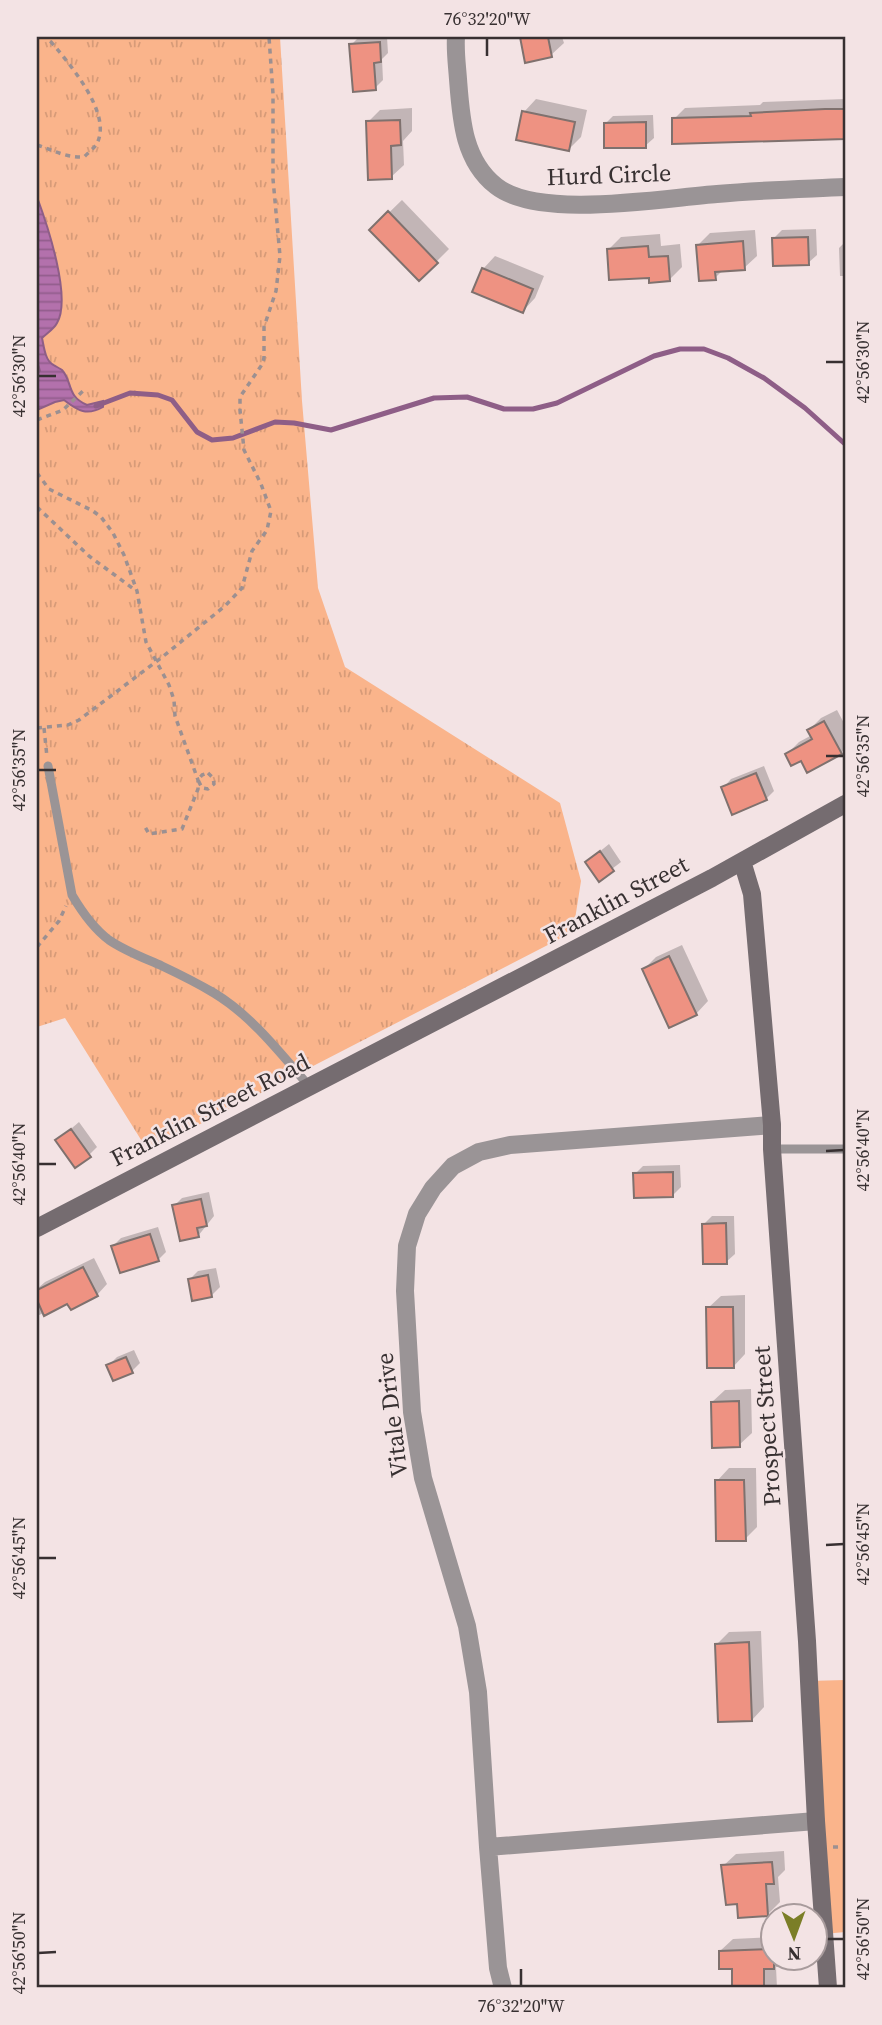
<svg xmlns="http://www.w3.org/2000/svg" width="882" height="2025" font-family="'Source Serif 4',serif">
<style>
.grass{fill:url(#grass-tufts)}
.green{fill:#fab48b}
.water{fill:url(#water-rules);stroke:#8e5e87;stroke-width:2}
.shadow{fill:#0003}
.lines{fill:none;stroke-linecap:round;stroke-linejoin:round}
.stream{stroke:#8e5e87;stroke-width:5}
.building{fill:#ee9282;stroke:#7f716e;stroke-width:2}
.path{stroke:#9c9091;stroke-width:3.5;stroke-dasharray:5 5;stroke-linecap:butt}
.lane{stroke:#9a9496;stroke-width:9}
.street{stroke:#9a9496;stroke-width:18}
.secondary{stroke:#756c70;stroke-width:18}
.ticks{fill:none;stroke:#373031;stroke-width:2.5}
.labels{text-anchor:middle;stroke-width:5;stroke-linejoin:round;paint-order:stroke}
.street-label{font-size:24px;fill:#373031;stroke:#f3e3e4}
.neatline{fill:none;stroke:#373031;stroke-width:2.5}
.ticks-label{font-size:18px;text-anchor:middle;fill:#373031}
</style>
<defs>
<pattern id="grass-tufts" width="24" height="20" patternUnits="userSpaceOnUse" patternTransform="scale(1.75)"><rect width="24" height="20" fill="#fab48b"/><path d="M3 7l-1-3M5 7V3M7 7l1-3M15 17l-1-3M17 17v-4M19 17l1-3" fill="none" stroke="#d79b78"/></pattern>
<pattern id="water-rules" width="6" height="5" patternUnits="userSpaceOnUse" patternTransform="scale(1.75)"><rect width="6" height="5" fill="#b371ac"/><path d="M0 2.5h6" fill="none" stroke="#925d8d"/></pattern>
</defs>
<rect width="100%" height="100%" fill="#f3e3e4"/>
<path class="grass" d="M37 37H280L302 401 318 588 345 667 560 803 581 881 573 932 148 1151 65 1018 37 1027Z"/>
<path class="green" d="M845 1680V1932L824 1934 809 1681Z"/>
<path class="water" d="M37 197C47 224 72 298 57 323 54 329 46 334 42 338 44 347 45 359 52 364 53 365 61 369 62 370 73 382 66 396 87 405L103 401V407C87 416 78 411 64 400L55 402 37 410V373L40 371 37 360Z"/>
<path class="shadow" d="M359 37H387L388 53 382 59 383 80 375 88 351 45Z
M521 37H562L564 43 551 55 527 61Z
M536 99 587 110 581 137 569 149 524 112Z
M845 99V137L674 142V119L685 108 760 105 763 102Z
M412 108V131L403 141 404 165 391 177 368 122 380 110Z
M653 115 654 138 645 146 605 124 613 116Z
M402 200 449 249 419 279 371 230Z
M816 229 817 255 808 263 774 238 782 230Z
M755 230 757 256 744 268 723 270 715 278 698 245 710 233Z
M660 234 661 246 680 244 682 267 669 280 650 276 609 249 621 237Z
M845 242V276H840L839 248Z
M495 256 544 276 535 298 523 311 483 269Z
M837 710 845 725V748L841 753 802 759 787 754 799 742 812 735 809 730 821 718Z
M764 766 774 791 766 799 723 788 731 779Z
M609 844 621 862 599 879 587 862Z
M682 945 708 1001 696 1014 644 969 656 957Z
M79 1122 97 1147 89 1155 58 1140Z
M680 1165 681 1187 673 1195 635 1174 643 1166Z
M209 1192 214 1216 198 1236 174 1206 182 1198Z
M712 1216H734L735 1254 726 1262 704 1224Z
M158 1227 166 1252 158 1260 113 1246 121 1238Z
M94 1258 107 1284 97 1295 68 1302 37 1316V1289L45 1282Z
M216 1268 220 1287 212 1295 190 1279 198 1271Z
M745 1295V1354L733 1367 708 1308 721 1296Z
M134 1350 140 1363 132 1371 109 1365 117 1357Z
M751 1389 752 1433 739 1445 712 1402 725 1390Z
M729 1468H756L757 1527 745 1539 717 1481Z
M761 1631 764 1707 752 1720 717 1644 729 1632Z
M784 1851 785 1870 778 1877 780 1902 767 1915 738 1902 723 1866 736 1854Z
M774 1937V1958H787L778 1967H776L777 1988H734L733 1967 720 1951 733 1939Z"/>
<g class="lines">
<path class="stream" d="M96 406 130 393 158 395 172 400 197 432 212 440 233 438 275 422 294 423 331 430 434 398 467 397 504 409H533L557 403 654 356 680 349H704L728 358 764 378 805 408 845 444"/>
</g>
<path class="building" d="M520 37H548L552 57 525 63Z
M380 42 381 62 374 63 376 90 353 92 349 44Z
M825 109H845V139L672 144V118L751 116 750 113Z
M522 111 575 122 569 151 516 140Z
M400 120 401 145 391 146 392 179 368 180 366 121Z
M646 122V148H604V123Z
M388 211 438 263 419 281 369 230Z
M808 237 809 265 773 266 772 238Z
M743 241 745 270 715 272 716 280 699 281 696 245Z
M648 246 649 257 668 256 670 281 649 283V278L609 280 607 249Z
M482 268 533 289 523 313 472 292Z
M824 721 842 754 807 773 801 761 791 766 785 754 812 739 807 730Z
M756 773 767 800 732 815 721 787Z
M600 851 614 871 599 882 585 862Z
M669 956 697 1015 669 1028 642 969Z
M71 1129 91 1157 75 1168 55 1140Z
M673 1172V1197L634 1198 633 1173Z
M201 1199 207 1226 197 1228 199 1237 180 1241 172 1205Z
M726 1223 727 1264H703L702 1224Z
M150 1234 159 1261 120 1273 111 1246Z
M83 1267 98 1296 71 1310 67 1304 44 1316 37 1300V1290Z
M208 1275 212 1297 192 1301 188 1279Z
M706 1307H733L734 1368H707Z
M126 1357 133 1373 113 1381 106 1365Z
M739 1401 740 1447 712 1448 711 1402Z
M715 1480H744L746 1541H716Z
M749 1642 752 1721 718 1722 715 1644Z
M772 1862 774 1884H766L768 1916 738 1918 737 1904 726 1905 721 1865Z
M774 1949V1969H764V1988H732V1969H719V1951Z"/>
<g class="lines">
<path class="path" d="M37 145C53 150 66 158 84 157 88 153 93 149 96 145 115 114 66 60 47 37
M37 420 63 410 84 390
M37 473 49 489 93 511 101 517 113 533 124 555 137 591 146 642 169 685 174 700 175 716 198 780V789L182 829 149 834 144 825
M37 507 89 556 135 590
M37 728 68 725 79 720 161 658 225 606 242 588 252 551 267 530 271 511 261 484 244 450 240 410V397L263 363 264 357V327L276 291 280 256 273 179V94L269 37
M44 728 47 757
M208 773 213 778 214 784 208 789 202 788 198 780 202 775Z
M37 947 59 921 66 906
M833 1847H845"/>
<path class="lane" d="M48 766 72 895C82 912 93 928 109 940 125 951 144 958 162 966 179 974 197 983 214 993 252 1016 280 1053 309 1086
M772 1149H845"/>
<path class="street" d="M456 37C455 51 457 65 458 79 461 118 463 160 496 186 539 220 663 198 717 194 760 190 803 189 845 187
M488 1847 816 1821
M503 1988 498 1968 488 1847 478 1692 467 1626 423 1478 412 1412 405 1291 407 1246 417 1214 433 1188 453 1166 479 1152 510 1145 772 1125"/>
<path class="secondary" d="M742 861 752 894 772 1125V1149L807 1641 816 1821 828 1988
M37 1228 712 878 845 804"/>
</g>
<path class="ticks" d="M487 38V56M826 362H844M38 376H56M826 756H844M38 770H56M826 1151 844 1150M38 1164H56M826 1545 844 1544M38 1558H56M826 1939H844M38 1953 56 1952M521 1969V1986"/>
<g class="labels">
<g class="street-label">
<text transform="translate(609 175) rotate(-2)" y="8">Hurd Circle</text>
<text transform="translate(616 900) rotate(-28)" y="8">Franklin Street</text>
<text transform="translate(210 1110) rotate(-27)" y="8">Franklin Street Road</text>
<text transform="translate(392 1415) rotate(-97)" y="8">Vitale Drive</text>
<text transform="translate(767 1426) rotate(-94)" y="8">Prospect Street</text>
</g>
</g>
<rect width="882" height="2025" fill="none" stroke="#f3e3e4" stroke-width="77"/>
<g transform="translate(794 1937) rotate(179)"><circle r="33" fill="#f3e3e4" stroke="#a89b9c" stroke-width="2"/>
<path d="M0-5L12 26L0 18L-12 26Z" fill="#7b7e27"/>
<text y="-10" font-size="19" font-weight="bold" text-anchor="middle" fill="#373031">N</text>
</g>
<rect x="38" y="38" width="806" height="1948" class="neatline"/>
<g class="ticks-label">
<text x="487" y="25">76°32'20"W</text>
<text transform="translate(863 362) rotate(-90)" y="6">42°56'30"N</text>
<text transform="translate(19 376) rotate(-90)" y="6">42°56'30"N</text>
<text transform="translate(863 756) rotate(-90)" y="6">42°56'35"N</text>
<text transform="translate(19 770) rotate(-90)" y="6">42°56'35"N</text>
<text transform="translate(863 1150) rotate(-90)" y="6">42°56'40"N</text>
<text transform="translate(19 1164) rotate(-90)" y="6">42°56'40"N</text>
<text transform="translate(863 1544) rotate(-90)" y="6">42°56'45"N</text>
<text transform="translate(19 1558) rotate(-90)" y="6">42°56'45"N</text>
<text transform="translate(863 1939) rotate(-90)" y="6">42°56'50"N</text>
<text transform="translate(19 1953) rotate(-90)" y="6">42°56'50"N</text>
<text x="521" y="2012">76°32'20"W</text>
</g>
</svg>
